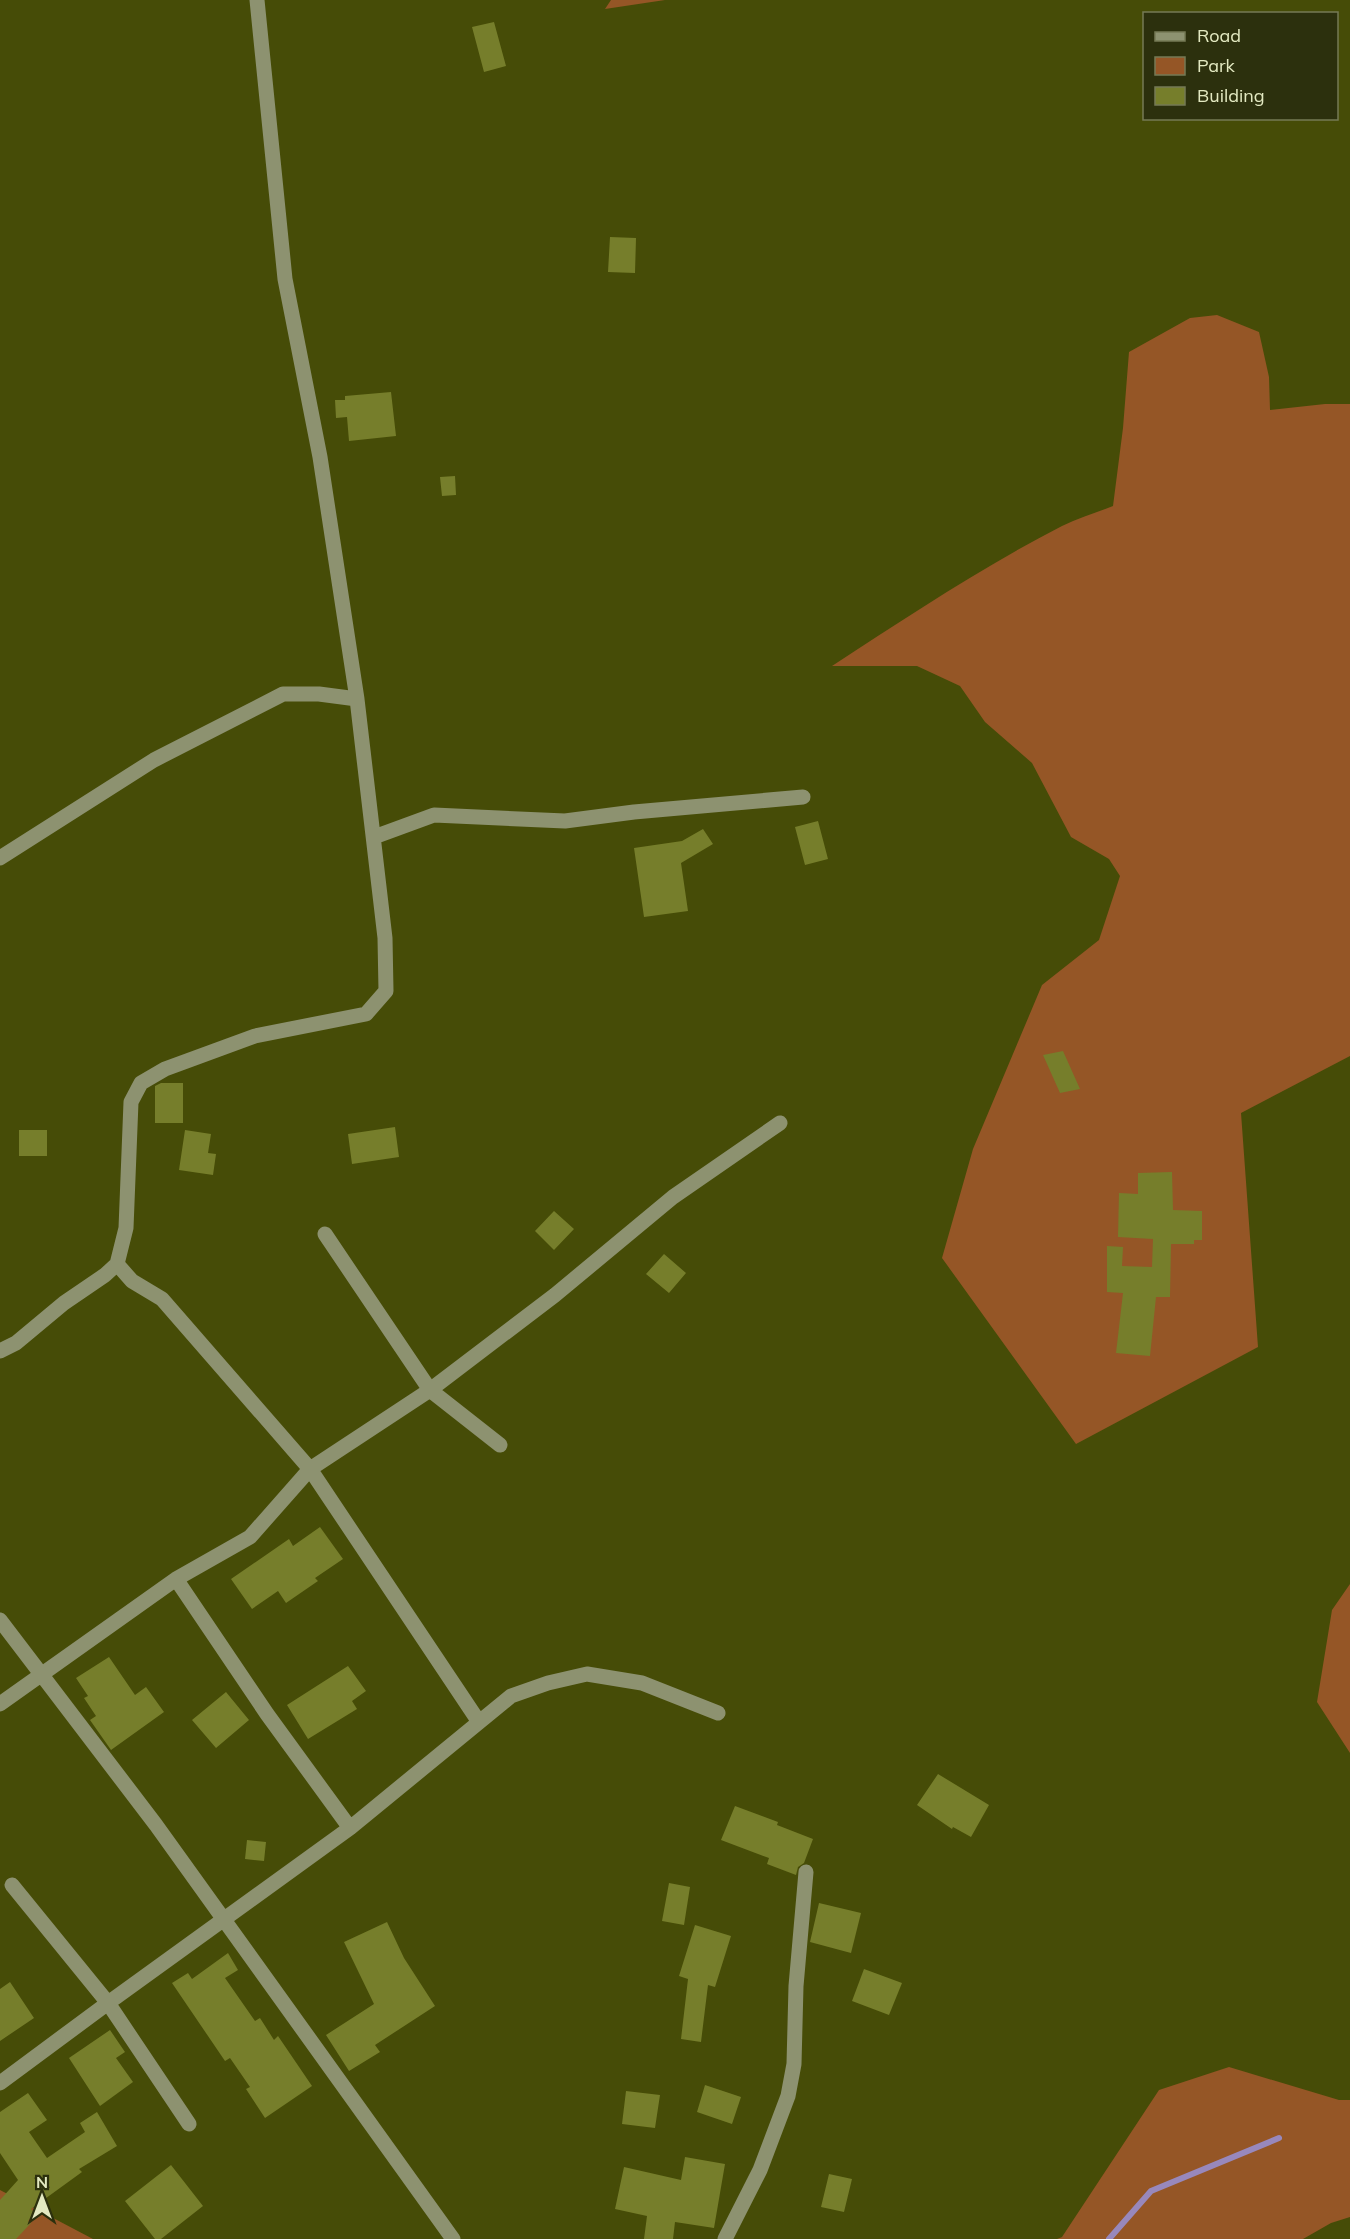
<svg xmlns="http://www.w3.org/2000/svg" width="1350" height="2239" font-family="Mulish,sans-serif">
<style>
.green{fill:#955626}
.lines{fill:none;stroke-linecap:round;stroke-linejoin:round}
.stream{stroke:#9888bc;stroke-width:6}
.building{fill:#767e2b}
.minor{stroke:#8d9270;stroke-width:15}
</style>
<rect width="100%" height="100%" fill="#464c07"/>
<path class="green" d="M611 0H665L605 9Z
M1217 315 1259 332 1269 377 1270 410 1325 404H1350V1056L1241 1113 1258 1347 1076 1444 942 1258 973 1149 1042 985 1099 940 1120 876 1109 859 1071 837 1032 763 985 722 960 686 917 666H832C907 617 982 567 1062 526 1078 518 1096 513 1113 506L1123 428 1129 352 1190 318Z
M1350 1584V1753L1317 1702 1332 1610Z
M1229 2067 1339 2100H1350V2217L1331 2223 1303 2239H1057L1062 2237 1159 2090Z
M0 2190 93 2239H0Z"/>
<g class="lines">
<path class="stream" d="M1109 2239 1151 2191 1279 2138"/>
</g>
<path class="building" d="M494 22 506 66 484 72 472 27Z
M610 237 636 238 635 273 608 272Z
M391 392 396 436 349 441 347 417 336 418 335 400H345V396Z
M455 476 456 495 442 496 440 477Z
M818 821 828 859 805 865 795 827Z
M703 829 713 844 681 863 688 911 644 917 634 848 682 841Z
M1063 1051 1080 1089 1060 1093 1043 1055Z
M161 1083H183V1123H155V1086Z
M395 1127 399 1157 352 1164 348 1134Z
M19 1130H47V1156H19Z
M185 1130 211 1134 208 1153 216 1154 213 1175 179 1170Z
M1172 1172 1173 1210 1202 1211V1240H1194V1244H1171L1170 1297H1156L1150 1356 1116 1353 1123 1293 1107 1292V1246L1123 1247 1122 1266 1152 1267 1153 1239 1118 1237 1119 1193 1138 1194V1173Z
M554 1211 574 1229 554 1250 535 1231Z
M664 1254 686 1273 669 1293 646 1274Z
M320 1527 343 1559 315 1578 318 1581 286 1603 278 1591 252 1609 231 1579 289 1539 293 1546Z
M109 1657 135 1695 146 1687 164 1712 111 1750 90 1720 96 1716 84 1698 88 1696 76 1678Z
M348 1666 366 1691 352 1701 357 1709 308 1739 287 1705Z
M226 1692 249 1720 216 1748 192 1720Z
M938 1774 989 1805 971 1837 953 1827 952 1829 917 1805Z
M735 1806 778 1822 777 1825 813 1839 804 1863 798 1867 796 1875 767 1864 769 1858 721 1840Z
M247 1840 266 1842 264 1861 245 1859Z
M669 1883 690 1887 684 1925 662 1921Z
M819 1903 861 1913 851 1953 810 1942Z
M387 1922 404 1958 435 2006 375 2045 380 2052 349 2071 326 2035 374 2004 344 1942Z
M695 1925 731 1936 715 1987 708 1985 701 2042 681 2039 688 1979 679 1976Z
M228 1953 238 1970 225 1978 255 2021 260 2018 274 2040 278 2036 312 2086 265 2118 246 2089 250 2087 230 2058 225 2061 172 1983 188 1973 192 1979Z
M864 1969 902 1983 889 2015 852 2001Z
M10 1982 34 2018 0 2041V1989Z
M110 2030 125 2052 116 2058 133 2082 100 2106 69 2058Z
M705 2085 741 2097 732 2124 697 2112Z
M626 2091 660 2095 655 2128 622 2124Z
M28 2093 47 2120 29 2132 47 2158 85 2132 80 2123 97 2112 117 2146 79 2169 82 2172 31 2209 35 2213 28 2221 31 2223 16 2239H0V2200L18 2180 0 2153V2112Z
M685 2157 725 2164 714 2228 675 2222 673 2239H644L647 2216 615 2209 624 2167 681 2180Z
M171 2165 203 2206 161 2239H155L125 2201Z
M829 2174 852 2179 844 2212 821 2207Z"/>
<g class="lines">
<path class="minor" d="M374 837 434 815 565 821 634 812 803 797
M0 858 154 760 283 694H319L357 699 320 457 285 279 257 0
M325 1234 430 1390 500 1445
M117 1264 132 1281 162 1299 310 1469 479 1722
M0 1351 16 1343 64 1303 105 1275 117 1264 126 1228 131 1102 141 1083 165 1069 255 1036 366 1014 386 991 385 938 357 699
M176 1579 267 1714 350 1828
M0 1620 156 1825 453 2239
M0 1704 176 1579 250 1537 310 1469 430 1390 555 1295 673 1197 780 1123
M0 2083 108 2003 12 1885
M189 2124 108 2003 350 1828 511 1696 548 1683 587 1674 642 1683 718 1713
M725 2239 760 2170 788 2096 794 2064 796 1986 806 1872"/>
</g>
<rect x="1143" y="12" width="195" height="108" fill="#2c300d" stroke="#757a55" stroke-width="1.5"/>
<rect x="1155" y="32" width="30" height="9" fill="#8d9270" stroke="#757a55" stroke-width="1.5"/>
<text x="1197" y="42" font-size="18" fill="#e3e9c1">Road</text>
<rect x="1155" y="57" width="30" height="18" fill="#955626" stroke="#757a55" stroke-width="1.5"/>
<text x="1197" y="72" font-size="18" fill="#e3e9c1">Park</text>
<rect x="1155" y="87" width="30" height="18" fill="#767e2b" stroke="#757a55" stroke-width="1.5"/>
<text x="1197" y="102" font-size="18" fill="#e3e9c1">Building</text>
<g transform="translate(42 2197)" stroke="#2c300d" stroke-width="4.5" paint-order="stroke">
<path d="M0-4.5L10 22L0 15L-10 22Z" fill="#e3e9c1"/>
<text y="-9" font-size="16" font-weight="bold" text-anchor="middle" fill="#e3e9c1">N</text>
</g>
</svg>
